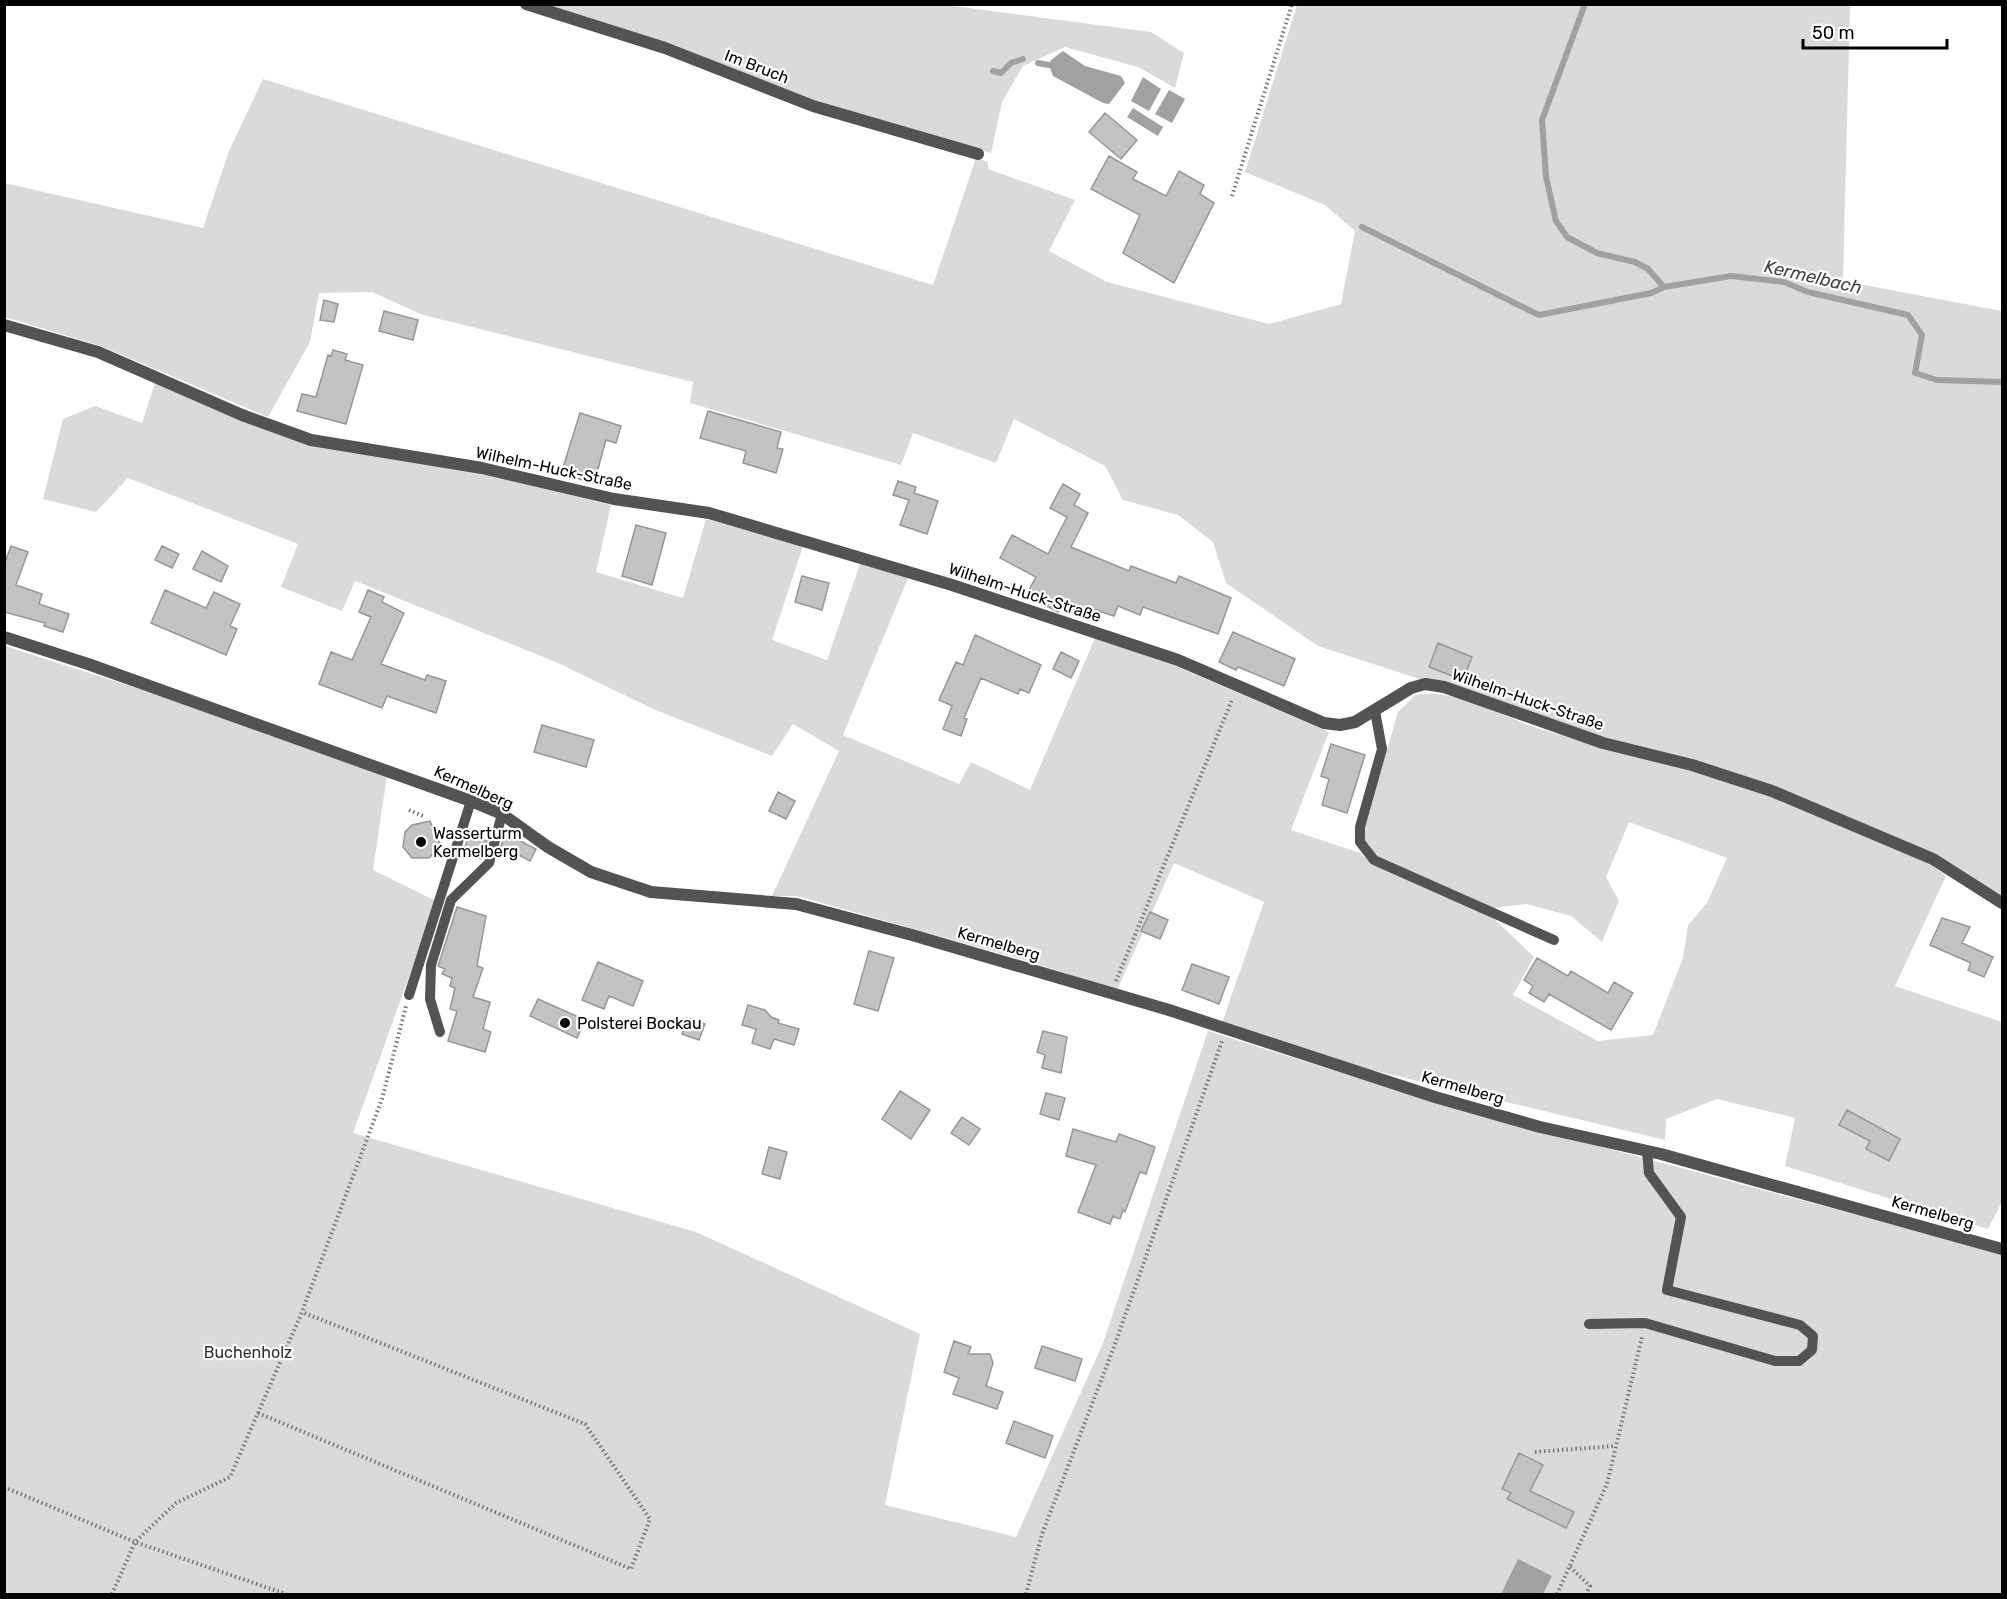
<svg xmlns="http://www.w3.org/2000/svg" width="2007" height="1599" font-family="Rubik,sans-serif">
<style>
.green{fill:#dadada}
.water{fill:#a1a1a1}
.lines{fill:none;stroke-linecap:round;stroke-linejoin:round}
.stream{stroke:#a1a1a1;stroke-width:6}
.building{fill:#c3c3c3;stroke:#979797;stroke-width:1.5}
.path{stroke:#757575;stroke-width:4;stroke-dasharray:1.5 3;stroke-linecap:butt}
.lane{stroke:#535353;stroke-width:10}
.street{stroke:#535353;stroke-width:12}
.poi-dot{fill:#000;stroke:#fff;stroke-width:2}
.labels{text-anchor:middle;stroke-width:4.5;stroke-linejoin:round;paint-order:stroke}
.street-label{font-size:16px;fill:#000;stroke:#fff}
.poi-label{font-size:16px;fill:#000;stroke:#fff;text-anchor:start}
.park-label{font-size:16px;fill:#313131;stroke:#fff}
.water-label{font-size:18px;font-style:italic;fill:#424242;stroke:#fff}
</style>
<rect width="100%" height="100%" fill="#fff"/>
<path class="green" d="M541 5H946L1151 32 1184 53 1175 88 1138 67 1065 47 1023 66 1002 102 991 153 817 103Z
M1297 5H1850L1843 281 2002 311V897L1936 855 1604 739 1318 646 1226 583 1213 542 1178 515 1123 500 1105 466 1014 419 996 463 913 433 901 465 690 403 693 382 423 315 372 292 319 293 310 342 268 417 101 346 5 317 4 183 203 228 229 151 263 79 933 285 976 158 988 162V169L1075 200 1049 251 1107 282 1269 324 1341 304 1355 231 1325 205 1245 172Z
M155 383 241 421 311 446 481 473 611 505 596 572 683 598 706 519 803 546 772 640 827 660 860 564 908 578 843 735 959 784 971 762 1030 790 1095 638 1175 666 1329 732 1291 830 1360 853 1372 863 1491 916 1534 957 1513 995 1598 1041 1653 1035 1683 958 1688 925 1707 903 1727 858 1629 822 1606 877 1619 901 1602 942 1571 916 1527 904 1493 908 1377 856 1364 840V829L1398 712 1415 695C1453 687 1503 717 1540 729 1617 752 1697 767 1771 796 1825 816 1878 841 1930 863L1946 876 1895 986 2002 1022V1202L1988 1229 1785 1166 1795 1118 1717 1099 1666 1119 1665 1140 1372 1070 1222 1023 1264 902 1174 863 1117 990 1031 962 797 896H772L839 751 793 724 772 756 653 709 558 663 355 581 342 611 281 587 298 544 128 478 96 512 43 499 63 419 95 406 142 423Z
M5 646 388 769 373 870 436 901 353 1133 696 1232 920 1334 885 1505 1016 1537 1103 1343 1208 1031 1427 1100 2002 1254V1594H5Z"/>
<path class="water" d="M1063 51 1085 66 1121 76 1125 83 1109 104 1103 103 1053 76 1049 65 1051 60Z
M1143 77 1161 89 1149 111 1131 101Z
M1169 90 1185 99 1172 123 1155 114Z
M1133 108 1163 127 1158 136 1127 117Z
M1518 1559 1552 1576 1543 1594H1501Z"/>
<g class="lines">
<path class="stream" d="M1585 4 1542 120 1546 177 1556 221 1567 237 1597 253 1635 262 1648 269 1664 287 1731 276 1784 282 1808 292 1908 315 1922 335 1915 373 1937 380 2002 382
M1038 63 1049 65
M993 71 1001 73 1011 63 1023 59
M1362 227 1539 315 1651 293 1664 287"/>
</g>
<path class="building" d="M1105 113 1137 140 1121 159 1089 132Z
M1109 156 1137 172 1133 179 1166 196 1179 171 1204 185 1200 194 1214 203 1174 283 1123 253 1140 215 1091 189Z
M324 300 338 304 334 322 320 320Z
M384 311 418 320 413 340 379 331Z
M333 350 347 354 345 360 363 365 346 424 297 411 302 394 316 397 328 355 331 356Z
M708 411 781 432 777 448 783 449 776 473 743 463 746 451 700 438Z
M580 413 621 426 616 443 606 440 594 483 561 474Z
M898 481 916 487 914 493 938 501 927 534 900 525 909 500 893 495Z
M1063 484 1080 494 1074 505 1088 513 1071 547 1129 571 1131 566 1176 583 1179 576 1231 598 1218 634 1143 607 1140 615 1118 606 1114 616 1096 610 1093 617 1063 605 1058 612 1026 595 1036 577 1000 558 1012 535 1048 554 1067 517 1050 508Z
M636 525 666 533 652 585 622 576Z
M11 546 28 552 16 585 42 594 39 604 69 614 63 632 44 626 45 623 4 612V565Z
M162 546 179 554 172 568 155 560Z
M202 551 228 566 221 582 193 569Z
M802 576 829 583 822 610 795 602Z
M165 590 206 608 214 592 240 604 230 626 237 629 226 655 151 623Z
M368 590 384 597 382 602 404 613 381 664 425 680 427 675 446 681 436 713 387 696 382 708 319 684 331 652 352 660 371 617 359 612Z
M1233 632 1295 659 1284 686 1238 667 1236 670 1219 662Z
M975 635 1041 665 1029 693 1020 689 1018 694 981 678 964 718 967 719 961 736 943 729 952 706 939 700 956 662 963 665Z
M1438 643 1472 657 1463 680 1429 667Z
M1061 652 1079 661 1071 678 1053 669Z
M542 725 594 740 586 767 534 752Z
M1331 744 1365 755 1347 813 1322 805 1329 779 1321 776Z
M778 792 795 801 786 819 769 811Z
M430 821 441 846 429 858H412L403 847 405 832 412 825Z
M505 833 536 849 530 861 501 846Z
M469 835 487 841 481 859 463 853Z
M457 907 486 916 477 966 483 968 473 997 490 1002 483 1029 491 1032 485 1052 448 1041 457 1011 450 1009 455 988 450 986 452 978 442 974 445 969 438 966Z
M1150 912 1168 920 1160 939 1141 931Z
M1942 918 1970 927 1962 943 1993 957 1984 977 1968 970 1971 963 1930 945Z
M869 951 894 958 878 1011 854 1004Z
M1537 958 1568 976 1571 971 1608 993 1614 982 1633 993 1611 1030 1549 994 1544 1002 1529 993 1533 986 1524 980Z
M598 962 643 981 633 1006 609 996 604 1009 582 1000Z
M1192 964 1229 977 1219 1004 1182 990Z
M538 999 585 1020 577 1038 530 1016Z
M748 1005 765 1010 771 1017 779 1020 778 1023 799 1029 794 1045 774 1039 770 1049 752 1043 756 1029 742 1025Z
M687 1018 705 1024 699 1040 682 1034Z
M1043 1031 1067 1037 1061 1073 1042 1068 1045 1055 1037 1052Z
M900 1091 930 1110 911 1139 882 1119Z
M1046 1093 1065 1098 1059 1120 1040 1114Z
M1847 1110 1900 1139 1889 1161 1866 1149 1870 1141 1839 1125Z
M962 1117 980 1129 969 1145 951 1133Z
M1073 1129 1116 1142 1119 1134 1155 1147 1146 1174 1140 1172 1125 1212 1123 1210 1120 1219 1113 1216 1110 1224 1078 1212 1096 1165 1066 1156Z
M769 1147 787 1152 780 1179 762 1174Z
M954 1341 971 1347 968 1354H990L993 1363 986 1386 1003 1392 997 1409 953 1394 959 1378 944 1372Z
M1042 1346 1082 1359 1075 1381 1035 1368Z
M1014 1421 1053 1436 1045 1458 1006 1443Z
M1519 1453 1543 1465 1530 1491 1574 1512 1566 1528 1507 1499 1511 1493 1502 1489Z"/>
<g class="lines">
<path class="path" d="M1232 196 1292 4
M409 810 425 817
M1116 981 1232 700
M258 1413 631 1569 650 1519 585 1424 302 1312
M1535 1452 1615 1446
M4 1487 135 1542 286 1594
M1570 1567 1590 1586 1586 1594
M112 1594 135 1542 176 1503 230 1477 302 1312 382 1099 406 1006
M1026 1594 1042 1534 1114 1347 1222 1041
M1557 1594 1607 1484 1642 1337"/>
<path class="lane" d="M1375 711 1382 749 1360 827V842L1374 860 1554 940
M409 995 471 801
M440 1032 430 999 431 965 451 900 489 863 502 814
M1589 1324 1645 1323 1775 1361H1799L1812 1350 1813 1336 1800 1325 1667 1290 1681 1217 1649 1173 1647 1151"/>
<path class="street" d="M526 4 665 48 813 106 978 154
M4 325 98 352 242 415 311 440 482 468 614 499 709 513 952 585 1178 660 1324 723 1340 725 1355 722 1411 688 1425 684 1444 687 1603 743 1692 765 1772 791 1933 859 2002 903
M4 637 88 664 471 801 502 814 548 847 591 872 651 892 796 904 912 935 1169 1010 1435 1097 1540 1127 1661 1154 2002 1249"/>
</g>
<g class="poi-dot">
<circle cx="421" cy="842" r="6"/>
<circle cx="565" cy="1023" r="6"/>
</g>
<g class="labels">
<g class="street-label">
<text transform="translate(757 66) rotate(21)" y="6">Im Bruch</text>
<text transform="translate(554 468) rotate(12)" y="6">Wilhelm-Huck-Straße</text>
<text transform="translate(1025 592) rotate(18)" y="6">Wilhelm-Huck-Straße</text>
<text transform="translate(1528 699) rotate(19)" y="6">Wilhelm-Huck-Straße</text>
<text transform="translate(474 787) rotate(24)" y="6">Kermelberg</text>
<text transform="translate(999 943) rotate(16)" y="6">Kermelberg</text>
<text transform="translate(1463 1087) rotate(16)" y="6">Kermelberg</text>
<text transform="translate(1933 1212) rotate(16)" y="6">Kermelberg</text>
</g>
<g class="poi-label">
<text x="433" y="839">Wasserturm<tspan x="433" dy="18">Kermelberg</tspan></text>
<text x="577" y="1029">Polsterei Bockau</text>
</g>
<g class="park-label">
<text x="248" y="1358">Buchenholz</text>
</g>
<g class="water-label">
<text transform="translate(1813 277) rotate(13)" y="6">Kermelbach</text>
</g>
</g>
<rect width="2007" height="1599" fill="none" stroke="#000000" stroke-width="12"/>
<path d="M1803 39v9h144v-9" fill="none" stroke="#000000" stroke-width="3"/>
<text x="1812" y="39" font-size="18" fill="#000000" stroke="#ffffff" stroke-width="4.5" paint-order="stroke">50 m</text>
</svg>
